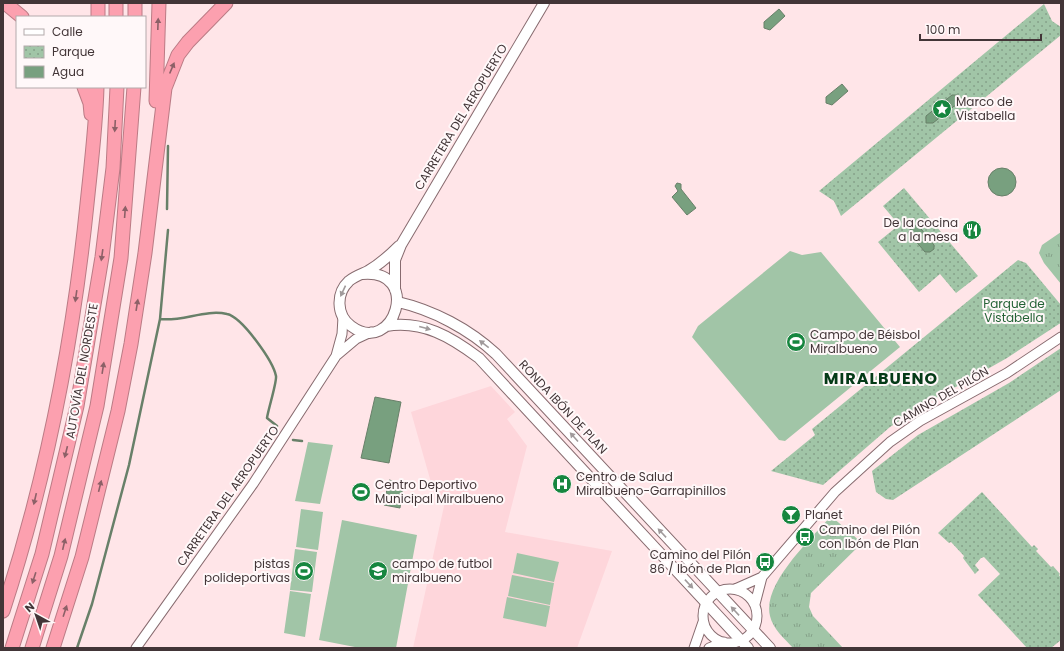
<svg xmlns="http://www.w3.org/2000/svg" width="1064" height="651" font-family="Poppins,sans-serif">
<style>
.built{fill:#fed6db}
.grass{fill:url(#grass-tufts)}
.park{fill:url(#park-dots)}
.pitch{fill:#a1c5a7}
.water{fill:#78a07f;stroke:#688069}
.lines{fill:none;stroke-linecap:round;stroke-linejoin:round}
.stream{stroke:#688069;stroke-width:2.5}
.tertiary-casing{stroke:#876b6f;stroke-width:11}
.secondary-casing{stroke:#876b6f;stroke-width:12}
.motorway-casing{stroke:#bb7b85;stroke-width:15}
.tertiary{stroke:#fff;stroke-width:9}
.secondary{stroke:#fff;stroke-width:10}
.motorway{stroke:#fca0af;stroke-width:13}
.oneway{fill:#8c6067}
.oneway2{fill:#a09a9b}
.labels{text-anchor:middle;stroke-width:4;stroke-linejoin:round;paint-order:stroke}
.poi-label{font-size:12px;fill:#423537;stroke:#fff8f9;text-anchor:start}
.street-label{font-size:12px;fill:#423537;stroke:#fff8f9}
.park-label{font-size:12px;fill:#246235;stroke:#fff8f9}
.district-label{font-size:16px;font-weight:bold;letter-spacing:1px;fill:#053a17;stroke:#fff8f9}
</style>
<defs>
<pattern id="grass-tufts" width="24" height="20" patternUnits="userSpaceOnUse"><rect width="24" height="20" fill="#a1c5a7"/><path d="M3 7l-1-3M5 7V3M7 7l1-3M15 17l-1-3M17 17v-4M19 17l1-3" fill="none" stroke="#85a189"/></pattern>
<pattern id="park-dots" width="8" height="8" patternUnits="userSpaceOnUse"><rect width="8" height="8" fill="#a1c5a7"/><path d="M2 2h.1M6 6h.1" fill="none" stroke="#85a189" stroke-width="1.8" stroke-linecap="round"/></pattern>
</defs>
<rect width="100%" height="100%" fill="#ffe5e8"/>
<path class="built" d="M491 386 515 412 507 419 527 446 505 532 612 551 577 648H413L446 497 434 493 411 412Z"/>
<path class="grass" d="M1061 232V284L1044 263 1039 253 1042 245Z
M831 516 862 543 811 593 809 607 813 616 843 648H793C784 638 773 629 770 616 762 584 811 539 831 516Z"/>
<path class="park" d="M1044 4 1052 21 1061 27V35L841 216 834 201 819 191Z
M904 188 978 276 956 293 940 274 919 292 878 242 899 225 883 206Z
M1018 260 1026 263 1061 305V323L1059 324 1007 358 931 401 890 427 823 485 771 471 815 435 812 429Z
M1061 348V390L893 500 886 499 876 492 872 471 918 435 1009 383Z
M982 492 1032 547 1034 545 1038 549 1036 551 1051 567 1053 566 1060 574 1059 575 1061 578V640L1051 648H1027L978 595 1000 574 984 557 981 558 975 565 979 570 975 574 963 558 964 556 951 542 949 543 938 533Z"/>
<path class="pitch" d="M790 251 802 255 821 252 900 347 785 441 779 440 692 337 698 326Z
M308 442 333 445 320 504 295 501Z
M301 509 323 512 318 550 296 547Z
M342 520 417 535 396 648H360L319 640Z
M295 549 317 552 312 592 290 590Z
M517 553 559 562 554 582 513 573Z
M512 575 554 583 550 605 508 596Z
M290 591 311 594 305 637 284 633Z
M507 597 550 606 546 627 503 618Z"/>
<path class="water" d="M779 9 785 16 770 30 764 28V22Z
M842 84 848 91 832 105 826 103V97Z
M952 95H957L959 98 958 103 933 123H926V116Z
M988 182a14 14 0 1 1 28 0a14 14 0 1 1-28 0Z
M677 183 681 184V189L696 208 687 215 672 197 678 191 675 186Z
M917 224 934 245V249L930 252H925L908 232Z
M375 397 401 402 389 463 361 458Z
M389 480 404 483 401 496 386 494Z
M385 497 401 500 400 508 384 505Z"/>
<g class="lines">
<path class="stream" d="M167 209 168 146
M160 319C182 322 205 309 227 314 242 317 273 361 276 376 277 382 268 410 267 418L277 426
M293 440 302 441
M77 648 92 604 129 465 160 319 168 230"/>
<defs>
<path id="tertiary" d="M337 355 356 339 371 332
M703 616a27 27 0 1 1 54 0a27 27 0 1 1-54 0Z
M735 589 762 577
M755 604 762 577 835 492 890 442 920 421 1007 373 1061 337
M136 648 253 484 336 356 342 334 343 317
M694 648 703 622
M709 648 724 642"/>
<path id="secondary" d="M362 274C423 268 394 358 351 326 336 315 336 293 349 281 355 276 362 274 368 271 380 264 390 255 399 246
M395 290V260L401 245 544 3
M398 302C433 310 469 329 496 354L770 648
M386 326C423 320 451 337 479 358L748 648"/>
<path id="motorway" d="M5 3 22 17
M98 3V17
M116 3V17
M135 17V3
M84 87 90 103 91 114
M156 101 159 3
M3 611C46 479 73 342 87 204 91 165 96 126 97 87
M12 648 42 554 77 406 102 257 113 168 117 87
M32 648 61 556 97 406 121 258 134 87
M53 648 82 557 118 411 131 344 145 253 165 88 178 55 188 42 226 3"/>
</defs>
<use href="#tertiary" class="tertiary-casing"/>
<use href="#secondary" class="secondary-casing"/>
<use href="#motorway" class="motorway-casing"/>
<use href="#tertiary" class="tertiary"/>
<use href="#secondary" class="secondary"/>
<use href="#motorway" class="motorway"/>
</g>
<defs><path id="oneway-solid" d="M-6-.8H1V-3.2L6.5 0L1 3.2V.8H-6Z"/></defs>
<g class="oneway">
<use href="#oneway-solid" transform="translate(158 24) rotate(-88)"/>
<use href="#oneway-solid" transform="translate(172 68) rotate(-67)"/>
<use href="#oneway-solid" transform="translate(115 126) rotate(93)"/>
<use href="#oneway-solid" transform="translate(125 212) rotate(-86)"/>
<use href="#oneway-solid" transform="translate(102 255) rotate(98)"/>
<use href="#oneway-solid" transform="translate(76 296) rotate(98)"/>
<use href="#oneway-solid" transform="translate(137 305) rotate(-81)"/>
<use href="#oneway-solid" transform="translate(103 368) rotate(-81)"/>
<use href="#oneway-solid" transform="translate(66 452) rotate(104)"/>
<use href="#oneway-solid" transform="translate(100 486) rotate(-76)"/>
<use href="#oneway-solid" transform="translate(35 499) rotate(103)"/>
<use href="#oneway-solid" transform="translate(64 544) rotate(-77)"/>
<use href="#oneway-solid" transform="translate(34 578) rotate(108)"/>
<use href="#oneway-solid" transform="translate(65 611) rotate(-72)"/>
</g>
<g class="oneway2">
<use href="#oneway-solid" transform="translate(343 291) rotate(115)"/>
<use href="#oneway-solid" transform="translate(425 328) rotate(15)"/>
<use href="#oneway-solid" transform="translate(484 344) rotate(-142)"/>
<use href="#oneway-solid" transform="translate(574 437) rotate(-132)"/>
<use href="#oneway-solid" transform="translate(662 533) rotate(-133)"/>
<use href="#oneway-solid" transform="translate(689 584) rotate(47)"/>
<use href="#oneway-solid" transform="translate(735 611) rotate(-133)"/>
</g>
<defs>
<symbol id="sight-disc" viewBox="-11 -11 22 22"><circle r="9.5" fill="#16863f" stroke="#fff8f9"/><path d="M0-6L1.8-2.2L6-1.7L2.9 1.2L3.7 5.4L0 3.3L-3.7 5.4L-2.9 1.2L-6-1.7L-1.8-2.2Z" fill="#fff"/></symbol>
<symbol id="restaurant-disc" viewBox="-11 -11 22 22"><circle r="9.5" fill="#16863f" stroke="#fff8f9"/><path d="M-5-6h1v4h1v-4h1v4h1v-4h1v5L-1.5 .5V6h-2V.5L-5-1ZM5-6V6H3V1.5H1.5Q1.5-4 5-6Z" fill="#fff"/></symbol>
<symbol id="stadium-disc" viewBox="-11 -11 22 22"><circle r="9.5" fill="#16863f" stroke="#fff8f9"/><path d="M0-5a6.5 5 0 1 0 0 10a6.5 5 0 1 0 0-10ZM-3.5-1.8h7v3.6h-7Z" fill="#fff"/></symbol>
<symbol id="hospital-disc" viewBox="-11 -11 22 22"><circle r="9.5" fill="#16863f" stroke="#fff8f9"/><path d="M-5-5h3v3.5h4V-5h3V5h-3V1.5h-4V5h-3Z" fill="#fff"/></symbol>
<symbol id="bar-disc" viewBox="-11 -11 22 22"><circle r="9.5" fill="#16863f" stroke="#fff8f9"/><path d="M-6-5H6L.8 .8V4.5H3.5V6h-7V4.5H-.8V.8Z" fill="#fff"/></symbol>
<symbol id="bus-disc" viewBox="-11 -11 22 22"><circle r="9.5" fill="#16863f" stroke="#fff8f9"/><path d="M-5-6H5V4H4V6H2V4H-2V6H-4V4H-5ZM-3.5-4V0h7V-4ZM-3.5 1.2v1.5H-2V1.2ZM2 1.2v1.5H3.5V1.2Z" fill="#fff"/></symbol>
<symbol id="university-disc" viewBox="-11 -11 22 22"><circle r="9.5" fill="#16863f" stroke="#fff8f9"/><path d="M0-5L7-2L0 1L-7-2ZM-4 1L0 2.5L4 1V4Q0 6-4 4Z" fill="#fff"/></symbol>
</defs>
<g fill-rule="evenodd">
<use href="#sight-disc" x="931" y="98" width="22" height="22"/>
<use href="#restaurant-disc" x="961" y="219" width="22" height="22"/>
<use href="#stadium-disc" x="785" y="331" width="22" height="22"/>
<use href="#hospital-disc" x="551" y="473" width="22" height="22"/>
<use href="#stadium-disc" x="350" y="481" width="22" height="22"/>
<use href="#bar-disc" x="780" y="504" width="22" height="22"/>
<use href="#bus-disc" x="794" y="526" width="22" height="22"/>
<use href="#bus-disc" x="754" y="551" width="22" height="22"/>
<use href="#stadium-disc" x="293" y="560" width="22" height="22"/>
<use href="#university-disc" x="367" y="560" width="22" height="22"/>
</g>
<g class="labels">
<g class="poi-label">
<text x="956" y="106">Marco de<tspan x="956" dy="14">Vistabella</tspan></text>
<text x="958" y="227" text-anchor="end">De la cocina<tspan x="958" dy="14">a la mesa</tspan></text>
<text x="810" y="339">Campo de Béisbol<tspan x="810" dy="14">Miralbueno</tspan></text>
<text x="576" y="481">Centro de Salud<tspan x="576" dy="14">Miralbueno-Garrapinillos</tspan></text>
<text x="375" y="489">Centro Deportivo<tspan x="375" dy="14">Municipal Miralbueno</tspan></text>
<text x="805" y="519">Planet</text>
<text x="819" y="534">Camino del Pilón<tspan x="819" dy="14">con Ibón de Plan</tspan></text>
<text x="751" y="559" text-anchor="end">Camino del Pilón<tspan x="751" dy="14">86 / Ibón de Plan</tspan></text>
<text x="290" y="568" text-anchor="end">pistas<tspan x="290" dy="14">polideportivas</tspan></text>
<text x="392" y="568">campo de futbol<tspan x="392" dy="14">miralbueno</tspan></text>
</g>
<g class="street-label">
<text transform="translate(461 117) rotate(-59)" y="4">CARRETERA DEL AEROPUERTO</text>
<text transform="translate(82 371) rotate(-80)" y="4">AUTOVÍA DEL NORDESTE</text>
<text transform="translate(941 397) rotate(-30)" y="4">CAMINO DEL PILÓN</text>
<text transform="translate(563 407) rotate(47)" y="4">RONDA IBÓN DE PLAN</text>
<text transform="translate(228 496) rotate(-55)" y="4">CARRETERA DEL AEROPUERTO</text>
</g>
<g class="park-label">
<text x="1014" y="308">Parque de<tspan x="1014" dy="14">Vistabella</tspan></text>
</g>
<g class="district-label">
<text x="881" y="384">MIRALBUENO</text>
</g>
</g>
<rect width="1064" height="651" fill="none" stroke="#423537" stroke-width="8"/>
<rect x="16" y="16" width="130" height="72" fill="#fff8f9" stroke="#b3aaab"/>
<rect x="24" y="29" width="20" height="6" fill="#ffffff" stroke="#b3aaab"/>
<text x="52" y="36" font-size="12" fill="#423537">Calle</text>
<rect x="24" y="46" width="20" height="12" fill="url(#park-dots)" stroke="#b3aaab"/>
<text x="52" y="56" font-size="12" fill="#423537">Parque</text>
<rect x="24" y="66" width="20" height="12" fill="#78a07f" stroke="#b3aaab"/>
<text x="52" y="76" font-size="12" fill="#423537">Agua</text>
<g transform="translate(36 615) rotate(320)" stroke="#fff8f9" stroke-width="3" paint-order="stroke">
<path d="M0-3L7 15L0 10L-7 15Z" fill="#423537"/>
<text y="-6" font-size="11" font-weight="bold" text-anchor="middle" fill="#423537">N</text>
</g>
<path d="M920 34v6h121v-6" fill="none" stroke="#423537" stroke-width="2"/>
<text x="926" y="34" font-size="12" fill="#423537" stroke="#fff8f9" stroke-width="3" paint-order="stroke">100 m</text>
</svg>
